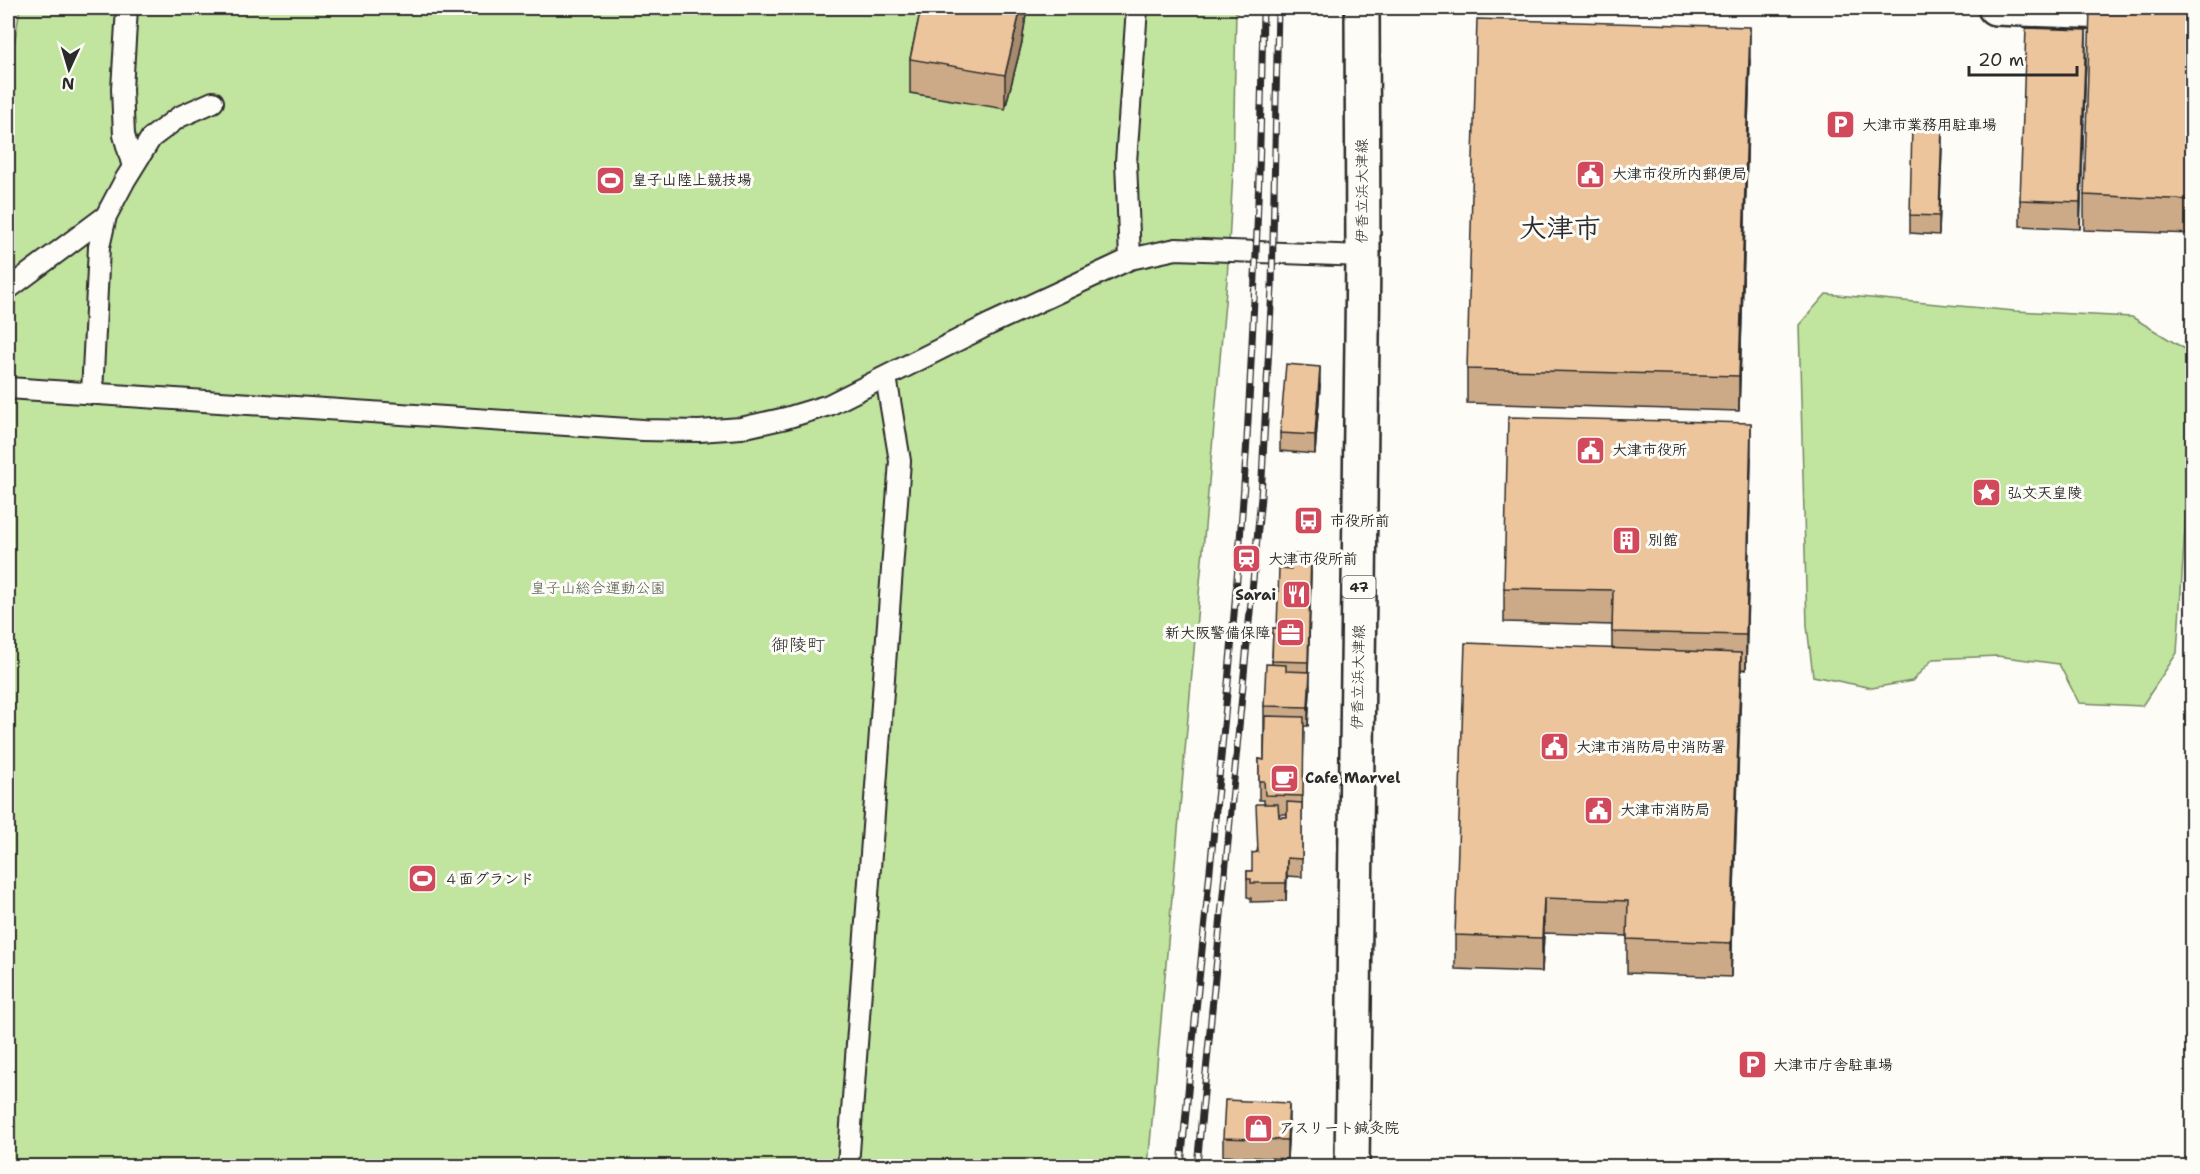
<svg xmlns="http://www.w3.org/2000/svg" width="2200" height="1174" font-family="'Shantell Sans','Klee One',sans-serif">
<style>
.green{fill:#c1e49e;stroke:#768864;stroke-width:1.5}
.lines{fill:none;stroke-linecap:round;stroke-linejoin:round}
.lane-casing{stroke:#2b2b2b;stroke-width:24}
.street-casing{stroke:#2b2b2b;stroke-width:38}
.primary-casing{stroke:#2b2b2b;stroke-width:38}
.lane{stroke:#fdfcf7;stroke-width:20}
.street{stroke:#fdfcf7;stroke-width:33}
.primary{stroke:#fdfcf7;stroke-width:33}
.rail-casing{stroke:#2b2b2b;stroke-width:7}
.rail{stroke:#fdfcf7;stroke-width:4.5;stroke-dasharray:14;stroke-linecap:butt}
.wall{fill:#cca987;stroke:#2b2b2b;stroke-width:1.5;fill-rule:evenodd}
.shaded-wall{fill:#a68a6e;stroke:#2b2b2b;stroke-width:1.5}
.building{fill:#edc59d;stroke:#2b2b2b;stroke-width:1.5}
.labels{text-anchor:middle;stroke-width:6;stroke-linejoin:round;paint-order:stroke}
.shield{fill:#fdfcf7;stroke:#6a6a68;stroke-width:1.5}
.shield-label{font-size:14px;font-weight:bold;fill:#2b2b2b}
.poi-label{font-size:15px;font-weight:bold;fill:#2b2b2b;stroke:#fdfcf7;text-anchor:start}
.street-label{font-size:15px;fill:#2b2b2b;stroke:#fdfcf7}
.park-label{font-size:15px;fill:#505948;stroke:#fdfcf7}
.quarter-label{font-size:18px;fill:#2b2b2b;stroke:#fdfcf7}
.town-label{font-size:27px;font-weight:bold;fill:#2b2b2b;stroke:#fdfcf7}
</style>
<rect width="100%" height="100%" fill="#fdfcf7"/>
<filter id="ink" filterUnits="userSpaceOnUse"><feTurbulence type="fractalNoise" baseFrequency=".0167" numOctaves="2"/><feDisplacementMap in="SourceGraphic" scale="12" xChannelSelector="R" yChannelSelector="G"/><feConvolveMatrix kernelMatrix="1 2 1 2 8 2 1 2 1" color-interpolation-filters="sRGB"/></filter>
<g filter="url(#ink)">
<path class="green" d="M20 8H1236L1233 171 1227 280 1148 1166H8V83Z
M1826 294 2015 311 2132 317 2185 349 2192 420 2177 653 2142 706 2079 703 2059 664 1997 656 1933 659 1912 681 1872 688 1813 676 1807 626 1799 325Z"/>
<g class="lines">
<defs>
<path id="lane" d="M127 8 122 89 124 135 133 167
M1130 259 1126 162 1137 8
M8 289 106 216
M8 388 643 430 699 431 741 428 786 418 829 405 990 324 1130 259 1176 249 1363 256
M92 394 99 247 106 216 125 180 151 138 179 117 213 102
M848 1166 900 461 886 377"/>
<path id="street" d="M1995 8 2192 15"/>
<path id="primary" d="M1352 1166 1363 256 1362 8"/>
</defs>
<use href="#lane" class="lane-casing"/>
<use href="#street" class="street-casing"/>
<use href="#primary" class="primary-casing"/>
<use href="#lane" class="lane"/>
<use href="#street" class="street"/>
<use href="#primary" class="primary"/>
<defs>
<path id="rail" d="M1181 1166C1203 925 1232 682 1247 439 1255 295 1261 152 1263 8
M1197 1166 1261 497 1272 287 1278 8"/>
</defs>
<use href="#rail" class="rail-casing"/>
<use href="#rail" class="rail"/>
</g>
<path class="wall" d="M921 8H1027L1022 42 1005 109 910 93V59Z
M2193 14V234L2084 230V195Z
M2086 57 2080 229 2020 226V200Z
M1750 61 1739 411 1467 403V369Z
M1942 145 1939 235 1910 233V215Z
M1320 386 1315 454 1280 451V433Z
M1751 458 1746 670 1741 669 1731 977 1627 973V936L1544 933 1542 972 1455 969V935L1612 649V625L1504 622V588Z
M1311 573 1308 672 1310 690 1308 726H1304L1302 815V877L1287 876 1286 901 1251 902V898L1247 897V871H1252L1257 852 1264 804V800H1259V759L1264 760V706L1272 665 1273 628H1277ZM1279 814H1287V817H1279Z
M1289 1122 1287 1159 1223 1156V1138Z"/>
<path class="shaded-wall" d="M1021 8H1027L1022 42 1005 109V75Z
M1750 27V61L1739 411V376Z
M2086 30V57L2080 229V202Z
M1942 127V145L1939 235V216Z
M1320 367V386L1315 454V435Z
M1751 423V458L1746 670V635Z
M1311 555V573L1308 680V662Z
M1741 653V687L1731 977V943Z
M1310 672V690L1308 726V707Z
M1287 858V876L1286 901V883Z
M1544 898V933L1542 972V938Z
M1289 1103V1122L1287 1159V1140Z"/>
<path class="building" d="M921 8H1021L1005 75 910 59Z
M2090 10 2193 14V200L2084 195Z
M1477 19 1750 27 1739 376 1467 369Z
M2026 28 2086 30 2080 202 2020 200Z
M1912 125 1942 127 1939 216 1910 215Z
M1286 364 1320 367 1315 435 1280 433Z
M1508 417 1751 423 1746 635 1612 632 1613 590 1504 588Z
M1292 554 1311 555 1308 662 1272 661 1273 628H1277L1279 568 1291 569Z
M1465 643 1741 653 1731 943 1627 939 1628 901 1544 898 1542 938 1455 935Z
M1266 664 1286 665V671L1310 672 1308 707 1264 706Z
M1265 716 1304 717 1303 796 1265 795 1264 781H1259V759L1264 760Z
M1287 802 1302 803V859L1287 858 1286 883H1251V879H1247V871H1252V853L1258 852 1256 804H1278L1279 817H1287Z
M1225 1100 1289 1103 1287 1140 1223 1138Z
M1219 1165 1253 1166 1219 1167Z"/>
</g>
<defs>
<symbol id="parking-square" viewBox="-11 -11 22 22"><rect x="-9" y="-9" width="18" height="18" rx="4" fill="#d1495b" stroke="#fdfcf7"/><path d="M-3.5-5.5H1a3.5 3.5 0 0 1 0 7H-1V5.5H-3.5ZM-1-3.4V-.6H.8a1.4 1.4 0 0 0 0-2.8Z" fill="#fff"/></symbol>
<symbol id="civic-square" viewBox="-11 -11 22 22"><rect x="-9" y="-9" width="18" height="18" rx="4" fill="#d1495b" stroke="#fdfcf7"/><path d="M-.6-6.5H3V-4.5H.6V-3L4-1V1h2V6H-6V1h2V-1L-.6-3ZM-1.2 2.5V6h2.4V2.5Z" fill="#fff"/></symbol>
<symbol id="stadium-square" viewBox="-11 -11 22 22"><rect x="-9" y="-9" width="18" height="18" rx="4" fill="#d1495b" stroke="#fdfcf7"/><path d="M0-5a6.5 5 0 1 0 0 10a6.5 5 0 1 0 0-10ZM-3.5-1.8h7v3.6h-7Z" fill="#fff"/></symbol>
<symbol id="sight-square" viewBox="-11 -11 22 22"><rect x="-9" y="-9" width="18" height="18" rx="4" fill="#d1495b" stroke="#fdfcf7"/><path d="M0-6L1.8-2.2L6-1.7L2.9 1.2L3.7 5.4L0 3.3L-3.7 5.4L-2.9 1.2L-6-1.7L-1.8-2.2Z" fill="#fff"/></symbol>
<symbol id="bus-square" viewBox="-11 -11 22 22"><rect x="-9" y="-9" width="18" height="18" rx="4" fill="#d1495b" stroke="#fdfcf7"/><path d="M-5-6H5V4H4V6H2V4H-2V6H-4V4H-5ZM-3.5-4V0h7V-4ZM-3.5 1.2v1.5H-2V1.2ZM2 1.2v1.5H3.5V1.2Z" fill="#fff"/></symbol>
<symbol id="building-square" viewBox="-11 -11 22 22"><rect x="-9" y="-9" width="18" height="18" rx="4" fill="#d1495b" stroke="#fdfcf7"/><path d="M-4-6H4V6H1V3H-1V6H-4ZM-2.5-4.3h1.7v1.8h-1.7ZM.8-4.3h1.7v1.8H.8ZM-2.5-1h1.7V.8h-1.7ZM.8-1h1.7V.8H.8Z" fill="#fff"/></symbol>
<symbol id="station-square" viewBox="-11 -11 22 22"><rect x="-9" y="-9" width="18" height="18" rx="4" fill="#d1495b" stroke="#fdfcf7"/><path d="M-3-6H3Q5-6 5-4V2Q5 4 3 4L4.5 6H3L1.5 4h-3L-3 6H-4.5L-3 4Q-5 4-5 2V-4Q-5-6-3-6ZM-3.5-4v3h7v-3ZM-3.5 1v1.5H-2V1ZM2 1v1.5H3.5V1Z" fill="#fff"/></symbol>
<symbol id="restaurant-square" viewBox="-11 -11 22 22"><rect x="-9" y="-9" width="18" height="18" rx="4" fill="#d1495b" stroke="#fdfcf7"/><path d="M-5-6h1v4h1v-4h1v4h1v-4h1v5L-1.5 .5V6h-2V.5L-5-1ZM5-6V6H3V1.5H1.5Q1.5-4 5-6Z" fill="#fff"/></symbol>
<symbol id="office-square" viewBox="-11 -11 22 22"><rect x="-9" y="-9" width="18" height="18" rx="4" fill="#d1495b" stroke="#fdfcf7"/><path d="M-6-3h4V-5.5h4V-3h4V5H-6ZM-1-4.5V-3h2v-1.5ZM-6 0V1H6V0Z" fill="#fff"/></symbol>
<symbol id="cafe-square" viewBox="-11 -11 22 22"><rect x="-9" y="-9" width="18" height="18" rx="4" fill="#d1495b" stroke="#fdfcf7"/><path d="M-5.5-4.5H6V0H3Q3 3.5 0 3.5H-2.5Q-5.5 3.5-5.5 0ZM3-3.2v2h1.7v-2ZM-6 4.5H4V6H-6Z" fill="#fff"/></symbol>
<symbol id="shop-square" viewBox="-11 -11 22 22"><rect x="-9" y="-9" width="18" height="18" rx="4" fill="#d1495b" stroke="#fdfcf7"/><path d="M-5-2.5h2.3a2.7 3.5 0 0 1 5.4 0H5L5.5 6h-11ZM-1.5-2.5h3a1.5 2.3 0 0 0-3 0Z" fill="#fff"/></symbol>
</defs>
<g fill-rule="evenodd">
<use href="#parking-square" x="1824" y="108" width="33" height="33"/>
<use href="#civic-square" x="1574" y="158" width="33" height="33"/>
<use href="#stadium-square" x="594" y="164" width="33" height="33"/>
<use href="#civic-square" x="1574" y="434" width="33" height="33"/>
<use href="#sight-square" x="1970" y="476" width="33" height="33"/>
<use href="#bus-square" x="1292" y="504" width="33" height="33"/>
<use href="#building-square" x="1610" y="524" width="33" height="33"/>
<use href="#station-square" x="1230" y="542" width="33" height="33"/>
<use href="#restaurant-square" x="1280" y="578" width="33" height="33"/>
<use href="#office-square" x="1274" y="616" width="33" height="33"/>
<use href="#civic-square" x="1538" y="730" width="33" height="33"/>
<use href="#cafe-square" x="1268" y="762" width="33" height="33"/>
<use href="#civic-square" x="1582" y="794" width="33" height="33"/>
<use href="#stadium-square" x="406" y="862" width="33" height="33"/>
<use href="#parking-square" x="1736" y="1048" width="33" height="33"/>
<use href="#shop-square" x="1242" y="1112" width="33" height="33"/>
</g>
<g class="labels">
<rect class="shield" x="1342.5" y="576" width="33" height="22" rx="4.5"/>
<g class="shield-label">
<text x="1359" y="592">47</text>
</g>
<g class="poi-label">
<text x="1862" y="130">大津市業務用駐車場</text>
<text x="1612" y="179">大津市役所内郵便局</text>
<text x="632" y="185">皇子山陸上競技場</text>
<text x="1612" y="455">大津市役所</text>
<text x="2007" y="498">弘文天皇陵</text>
<text x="1330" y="526">市役所前</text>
<text x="1648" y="545">別館</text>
<text x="1268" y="564">大津市役所前</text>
<text x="1276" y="600" text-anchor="end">Sarai</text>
<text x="1270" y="638" text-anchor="end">新大阪警備保障</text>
<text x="1576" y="752">大津市消防局中消防署</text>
<text x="1305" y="783">Cafe Marvel</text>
<text x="1620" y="815">大津市消防局</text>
<text x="444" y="884">４面グランド</text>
<text x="1773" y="1070">大津市庁舎駐車場</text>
<text x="1279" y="1133">アスリート鍼灸院</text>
</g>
<g class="street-label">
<text transform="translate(1362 191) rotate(-90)" y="5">伊香立浜大津線</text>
<text transform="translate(1358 677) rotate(-89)" y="5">伊香立浜大津線</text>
</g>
<g class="park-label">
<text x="598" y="593">皇子山総合運動公園</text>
</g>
<g class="quarter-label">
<text x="798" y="651">御陵町</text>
</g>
<g class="town-label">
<text x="1560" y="237">大津市</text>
</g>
</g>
<rect width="2200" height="1174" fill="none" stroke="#fdfcf7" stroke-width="30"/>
<rect x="15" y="15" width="2170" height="1144" fill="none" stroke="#2b2b2b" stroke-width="2" filter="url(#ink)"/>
<g transform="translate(69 69) rotate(184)" stroke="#fdfcf7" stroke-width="4.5" paint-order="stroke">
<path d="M0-4.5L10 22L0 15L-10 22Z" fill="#2b2b2b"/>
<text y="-9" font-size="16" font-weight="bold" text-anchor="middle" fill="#2b2b2b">N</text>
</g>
<path d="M1969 66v9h108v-9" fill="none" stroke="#2b2b2b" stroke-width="3"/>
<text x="1978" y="66" font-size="18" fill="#2b2b2b" stroke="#fdfcf7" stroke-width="4.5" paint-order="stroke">20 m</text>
</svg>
